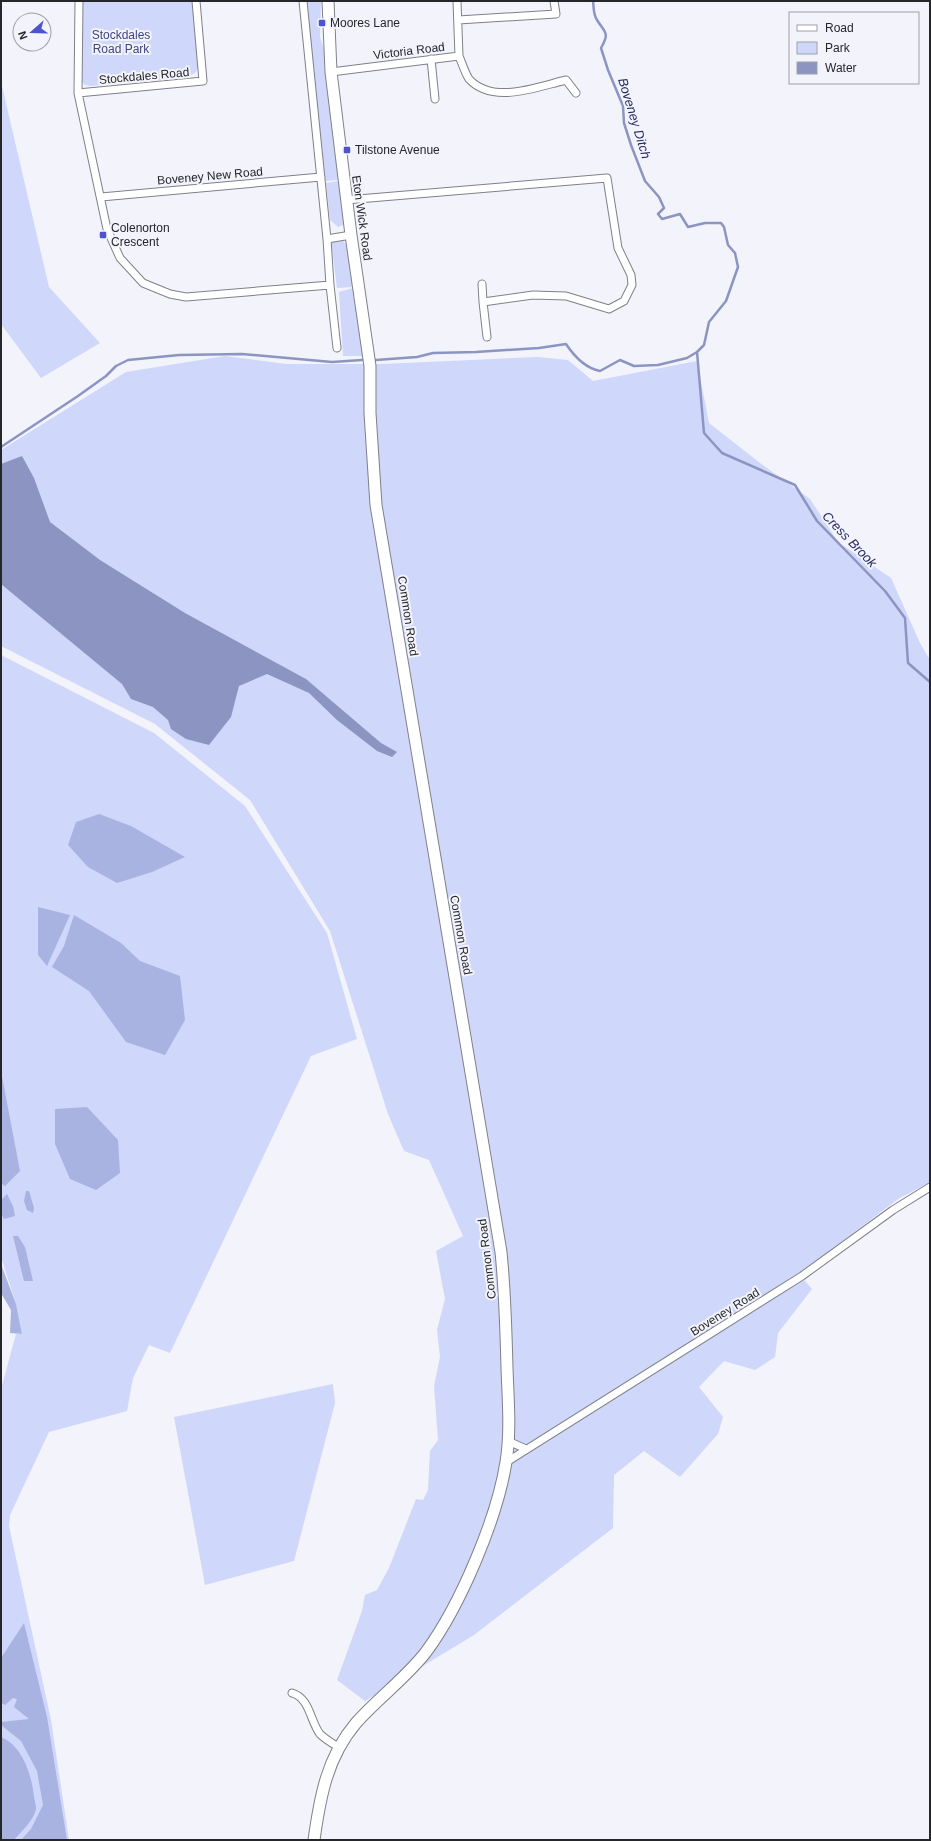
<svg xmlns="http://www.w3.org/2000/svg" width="931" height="1841" font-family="Arial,sans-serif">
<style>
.green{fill:#cfd7fa}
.forest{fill:#a9b3e1}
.water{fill:#8c95c1}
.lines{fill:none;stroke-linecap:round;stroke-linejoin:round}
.stream{stroke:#8c95c1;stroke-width:2.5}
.street-casing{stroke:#7f8188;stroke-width:9}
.secondary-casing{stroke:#7f8188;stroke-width:13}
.street{stroke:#fff;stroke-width:7}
.secondary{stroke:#fff;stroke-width:11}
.poi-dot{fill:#4e55cc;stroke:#f2f3fb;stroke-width:1.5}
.labels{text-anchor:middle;stroke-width:4;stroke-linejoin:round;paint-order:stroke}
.poi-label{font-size:12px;fill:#252629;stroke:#f2f3fb;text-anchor:start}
.park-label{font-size:12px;fill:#3d457e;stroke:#f2f3fb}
.street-label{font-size:12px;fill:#252629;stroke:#f2f3fb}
.water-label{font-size:13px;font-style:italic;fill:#242960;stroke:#f2f3fb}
</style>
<rect width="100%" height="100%" fill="#f2f3fb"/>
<path class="green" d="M81 1H193L199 65 196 72 189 77 90 86 85 85 82 82Z
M306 1H321L320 37 325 53 339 180 325 181Z
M1 82 49 287 100 343 41 378 1 324Z
M339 181 344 220 343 225 338 227 330 220 326 183Z
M341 239 347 245 353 287 337 288 331 240Z
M353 288 355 291 365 356H343L339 292Z
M225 356 286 364H382L538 357 568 360 593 381 697 361 709 423 760 463 810 499 838 542 891 578 920 643 930 660V1182L898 1199 799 1274 812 1289 778 1333 775 1357 755 1370 724 1361 699 1387 723 1417 718 1434 680 1477 644 1451 614 1475 613 1528 474 1635 365 1701 337 1680 362 1611 365 1595 377 1590 389 1568 416 1499 423 1500 428 1490 430 1451 438 1440 434 1386 440 1357 437 1330 445 1299 436 1251 463 1236 429 1160 404 1151 388 1114 330 931 250 800 155 724 1 646V450L126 372Z
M1 655 154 733 245 806 327 933 357 1039 311 1056 170 1353 149 1345 133 1378 127 1411 49 1432 10 1515 9 1526 51 1720 69 1840H1V1389L16 1334H22L16 1304 1 1257Z
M333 1384 335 1403 294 1561 205 1585 174 1417Z"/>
<path class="forest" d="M99 814 131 826 185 857 152 872 117 883 88 867 68 845 76 822Z
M38 907 70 915 47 966 38 955Z
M74 915 121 943 140 961 180 976 185 1020 165 1055 126 1042 89 991 52 967 64 946Z
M1 1071 20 1171 5 1186 1 1183Z
M87 1107 118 1140 120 1173 96 1190 70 1179 55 1144V1109Z
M26 1191H29L34 1208 33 1213 27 1210 24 1201Z
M7 1194 13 1206 15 1216 4 1219 1 1213V1200Z
M13 1236H18L25 1247 33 1281H24Z
M1 1264 16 1304 22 1334 10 1333 11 1310 1 1293Z
M24 1623 47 1717 67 1840H21L31 1829 43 1805 37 1771 21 1741 1 1725V1722L29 1719 14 1707 17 1699 13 1698 5 1705 1 1703V1658Z
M1 1737C23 1746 32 1776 34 1797 35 1801 36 1806 36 1809 34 1820 21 1832 14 1840H1Z"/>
<path class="water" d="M22 456 34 478 50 522 100 560 185 613 306 679 381 743 397 752 392 757 377 751 337 720 309 693 267 674 239 686 231 717 209 745 186 739 171 729 168 720 153 707 131 699 122 684 1 584V464Z"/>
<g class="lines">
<path class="stream" d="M697 352 704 433 722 453 795 485 817 521 885 591 905 618 908 663 930 682
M376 360 417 357 433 353 476 352 539 348 566 344C574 356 585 368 600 371L620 360 634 366 658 365 687 358 697 352 704 345 709 322 726 301 738 267 735 253 728 245 724 227 721 223H705L688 227 680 214 662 219 658 214 664 208 659 197 645 181 631 145 624 123 623 106 608 70 601 48C610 32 605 33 597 20 593 14 594 8 593 1
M1 447 78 396 106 376 116 366 128 360 179 355 242 354 332 362 362 360"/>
<defs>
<path id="street" d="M79 1 78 93 107 229 120 258 143 283 170 294 186 297 330 285 327 239 303 1
M458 20 556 14 554 1
M459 56C462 63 465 73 469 79 493 105 536 87 566 80L576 93
M431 59 435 99
M331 72 459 56 457 1
M78 93 203 81 196 1
M101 197 321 177
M346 200 607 178 618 248 631 275 632 285 624 301 609 309 566 296 533 295 483 302 487 337
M327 239 351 235
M482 284 483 302
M330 285 337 348
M508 1441 526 1449
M505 1463 802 1276 893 1210 930 1187
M292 1693C310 1698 310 1721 320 1734 325 1739 332 1743 338 1747"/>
<path id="secondary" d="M314 1840C320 1797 327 1757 356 1723 378 1698 406 1678 426 1652 460 1606 497 1519 506 1462 511 1431 508 1399 507 1368 506 1329 505 1291 501 1252L376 505 370 413V366L351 235 331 72 328 1"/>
</defs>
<use href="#street" class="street-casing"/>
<use href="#secondary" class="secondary-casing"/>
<use href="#street" class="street"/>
<use href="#secondary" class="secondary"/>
</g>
<g class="poi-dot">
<rect x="318" y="19" width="8" height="8" rx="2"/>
<rect x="343" y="146" width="8" height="8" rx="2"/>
<rect x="99" y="231" width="8" height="8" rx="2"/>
</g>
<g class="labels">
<g class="poi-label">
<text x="330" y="27">Moores Lane</text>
<text x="355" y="154">Tilstone Avenue</text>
<text x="111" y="232">Colenorton<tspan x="111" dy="14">Crescent</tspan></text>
</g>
<g class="park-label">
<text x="121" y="39">Stockdales<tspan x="121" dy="14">Road Park</tspan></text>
</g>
<g class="street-label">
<text transform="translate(409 51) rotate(-7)" y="4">Victoria Road</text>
<text transform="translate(144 76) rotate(-5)" y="4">Stockdales Road</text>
<text transform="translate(210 176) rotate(-5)" y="4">Boveney New Road</text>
<text transform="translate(362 218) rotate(82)" y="4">Eton Wick Road</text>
<text transform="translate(408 616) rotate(81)" y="4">Common Road</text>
<text transform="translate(461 935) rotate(80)" y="4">Common Road</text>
<text transform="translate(487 1259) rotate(-97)" y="4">Common Road</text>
<text transform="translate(725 1312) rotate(-32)" y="4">Boveney Road</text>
</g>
<g class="water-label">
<text transform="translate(635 118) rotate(73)" y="5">Boveney Ditch</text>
<text transform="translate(850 539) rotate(46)" y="5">Cress Brook</text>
</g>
</g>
<rect width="931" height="1841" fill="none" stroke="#252629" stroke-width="4"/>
<rect x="789" y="12" width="130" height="72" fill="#f2f3fb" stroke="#a0a1a7"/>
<rect x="797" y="25" width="20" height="6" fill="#ffffff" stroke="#a0a1a7"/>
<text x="825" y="32" font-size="12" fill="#252629">Road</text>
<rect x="797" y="42" width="20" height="12" fill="#cfd7fa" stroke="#a0a1a7"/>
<text x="825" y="52" font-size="12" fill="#252629">Park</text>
<rect x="797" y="62" width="20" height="12" fill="#8c95c1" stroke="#a0a1a7"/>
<text x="825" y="72" font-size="12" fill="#252629">Water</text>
<g transform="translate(32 32) rotate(250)"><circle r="19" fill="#f2f3fb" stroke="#a0a1a7"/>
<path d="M0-3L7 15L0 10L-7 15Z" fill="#4e55cc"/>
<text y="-6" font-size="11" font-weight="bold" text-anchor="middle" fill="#252629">N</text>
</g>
</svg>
